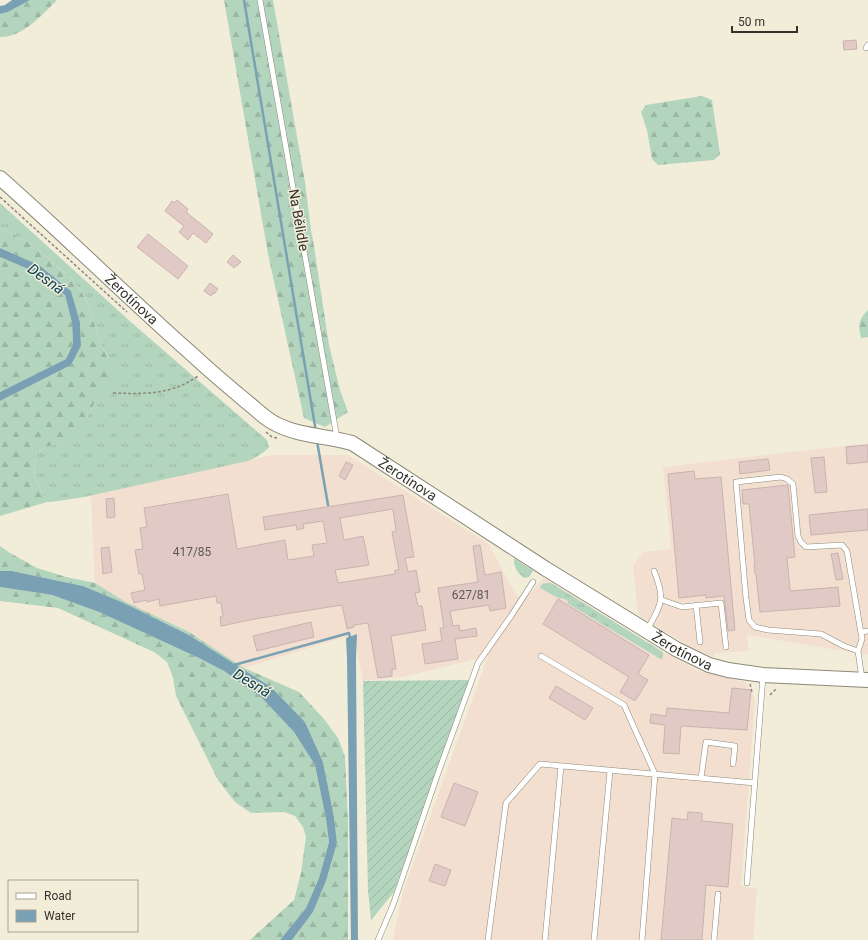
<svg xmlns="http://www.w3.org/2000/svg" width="868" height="940" font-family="Roboto,sans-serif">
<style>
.industrial{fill:#f2dfcf}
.grass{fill:url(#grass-tufts)}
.forest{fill:url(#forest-firs)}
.garden{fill:url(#garden-furrows)}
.water{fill:#79a1b3}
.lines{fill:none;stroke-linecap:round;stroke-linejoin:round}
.stream{stroke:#79a1b3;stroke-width:2.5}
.building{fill:#e1cac6;stroke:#c9b3ae;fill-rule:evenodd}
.lane-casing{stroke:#8d8977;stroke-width:6}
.secondary-casing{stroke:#8d8977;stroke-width:16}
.path{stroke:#8b887b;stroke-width:1.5;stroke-dasharray:3 2;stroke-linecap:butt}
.lane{stroke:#fff;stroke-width:5}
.secondary{stroke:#fff;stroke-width:14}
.labels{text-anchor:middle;stroke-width:3;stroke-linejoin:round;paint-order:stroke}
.number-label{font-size:12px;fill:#5f5852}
.street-label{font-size:14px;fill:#34322b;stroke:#f2edd9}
.water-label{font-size:15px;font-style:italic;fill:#084357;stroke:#f2edd9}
</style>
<defs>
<pattern id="grass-tufts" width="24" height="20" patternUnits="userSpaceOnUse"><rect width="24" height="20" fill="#b4d5bd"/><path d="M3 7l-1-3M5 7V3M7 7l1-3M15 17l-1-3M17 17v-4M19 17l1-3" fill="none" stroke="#9bb7a3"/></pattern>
<pattern id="forest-firs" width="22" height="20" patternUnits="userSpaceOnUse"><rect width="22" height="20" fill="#b4d5bd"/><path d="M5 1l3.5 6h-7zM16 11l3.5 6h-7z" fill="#9bb7a3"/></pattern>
<pattern id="garden-furrows" width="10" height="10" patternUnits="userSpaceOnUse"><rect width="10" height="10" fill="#b4d5bd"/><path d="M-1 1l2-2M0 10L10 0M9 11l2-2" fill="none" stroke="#9bb7a3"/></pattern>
</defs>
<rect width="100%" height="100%" fill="#f2edd9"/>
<path class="industrial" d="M868 443V655L747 635 749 651 715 653 714 657 689 646 638 615 633 565 644 552 671 549 663 467Z
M273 455H348L489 544 514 592 524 600 544 578 663 652 698 671 746 682 755 699 741 886 757 889 753 940H393L403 892 488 656 403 677 363 681 354 634 244 668 189 632 123 601 95 583 91 495Z"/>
<path class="grass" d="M0 203 132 323 267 440 269 447C264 453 255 458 248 461L84 497 51 502H47C37 482 31 476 36 453L46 447 60 443 87 417 96 400 101 394 108 357 101 345 89 306 82 293 73 280 32 244 0 228Z
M514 558 533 571 529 577 525 578C518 575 513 566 514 558Z
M547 583H551L663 652 662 660 567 603 568 601 562 598 560 599 540 588 542 584Z"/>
<path class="forest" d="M30 0H57C43 14 22 38 0 37V14L8 12Z
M224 0H273L305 182 311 231 313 240 329 345 340 390 348 412 325 427 304 418 268 254Z
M702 96 712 100 720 154 714 160 658 165 652 159 647 130 641 112 646 105Z
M0 228 32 244 73 280 82 293 89 306 101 345 116 373 115 380 96 400 87 417 77 430 60 443 46 447 36 453C31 476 37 482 47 502L0 516V401L71 365 81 346 80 322 71 291 39 265 0 248Z
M0 257 35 272 65 295 72 323 73 344 66 359 0 392Z
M868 310V337L861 338C858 325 858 320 868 310Z
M0 546 10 553 37 568 66 577 95 583 124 601 189 632 244 668 299 692 324 719 338 738 345 757 348 822V940H292L313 912 326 881 337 843 334 817 323 762 305 722 271 687 189 635 124 603 83 586 12 571H0Z
M0 587 52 595 99 612 199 658 224 671 262 698 294 732 315 765 326 819 329 842 319 878 306 908 280 940H250L294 900 301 873 306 837 303 827 295 816 284 812 251 813 235 802 218 780 176 696 173 677 167 662 154 652 58 608 0 601Z"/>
<path class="garden" d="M469 680 394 892 371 920 368 891 363 681Z"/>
<path class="water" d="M12 0H30L8 12 0 14V6L5 5Z
M0 248 39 265 71 291 80 322 81 346 71 365 0 401V392L66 359 73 344 72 323 65 295 35 272 0 257Z
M0 571H12L83 586 124 603 189 635 271 687 305 722 323 762 334 817 337 843 326 881 313 912 292 940H280L306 908 319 878 329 842 326 819 315 765 294 732 262 698 224 671 199 658 99 612 52 595 0 587Z
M357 634 356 659 358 940H351L347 658 346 638Z"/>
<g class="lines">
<path class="stream" d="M244 0 316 432
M317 441 328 505
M234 665 349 633 350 638"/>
</g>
<path class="building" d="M856 40 857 49 844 50 843 41Z
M177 200 188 209 186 212 213 234 206 243 193 233 188 240 179 232 184 226 165 211 172 201 174 203Z
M148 234 188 266 178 279 137 247Z
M233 255 241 262 237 266H236L234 268 227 262Z
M210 283 218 289 214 294 213 293 211 296 204 291Z
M868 445V462L847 464 846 447Z
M824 457 827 492 815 493 811 458Z
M768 459 770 470 740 474 739 462Z
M346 462 353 465 345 480 339 476Z
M694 471 695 479 721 477 735 630 728 631 724 596 706 598V595L679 598 668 474Z
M788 485 795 557 787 558 790 590 791 591 838 587 840 606 760 612 756 574H755L754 565H755L749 504H743L742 490Z
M228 494 237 549 285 540 288 560 314 556 312 545 327 543 323 521 303 524 304 528 297 530 296 525 265 530 263 517 403 495 414 557 405 558 408 572 416 570 420 592 415 593 418 606H422L426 630 391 636 396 669H392V676L378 678 368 623 354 625V627L347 629 342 605 260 618 221 626 220 617 223 616 221 603H217L216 596 160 606 159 599 147 602V600L134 603 131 593 145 590 142 574H139L135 550 143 549 140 528 147 527 144 508ZM393 509 396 531 392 532 399 570H395V574L338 583 335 570 369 565 363 536 344 540 340 518Z
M114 498 115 517 107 518 106 499Z
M868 509V530L811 535 809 515Z
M480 545 485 575 501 572 506 608 490 611 489 605 450 611 453 626 459 625 460 631 476 628 477 636 455 639 458 659 425 664 422 644 442 641 440 628H444L438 588 478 582 473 546Z
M109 547 112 572 103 574 101 548Z
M838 553 843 579 836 580 831 554Z
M558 599 649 655 638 674 648 680 635 701 620 692 629 677 543 624Z
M311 622 314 637 257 651 253 636Z
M556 686 593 708 585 720 549 698Z
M732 688 751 690 747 730 681 726 679 754 663 753 665 725 650 723 651 714 666 716 667 708 729 713Z
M454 783 478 792 465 826 441 817Z
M688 812 702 813V821L733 824 728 887 706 885 702 940H661L672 818 687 820Z
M435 864 451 870 445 886 429 881Z"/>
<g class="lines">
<defs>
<path id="lane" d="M260 0 337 438
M866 48 868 45
M662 600 682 607 721 603 726 647
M696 605 700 642
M647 630C661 605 666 600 654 571
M861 632 868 631
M858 651 844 646 821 634 768 630 755 627 749 620 746 598 736 482 781 477 787 479 793 484 798 536 801 542 806 547 842 545 847 551 862 639 858 651 862 679
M541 656 624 705 655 774 642 940
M701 778 706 742 735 746 733 764
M747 883 763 676
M378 940 393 905 437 776 478 663 511 616 533 582
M488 940 506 803 540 764 755 783
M545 940 561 766
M594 940 610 771
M714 940 718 894"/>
<g id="secondary">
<path id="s1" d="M0 178C66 236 128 298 194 356 211 372 229 387 247 402 256 409 265 419 276 424 299 436 327 436 352 443L546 569 647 631 676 649 709 665 728 670 763 675 868 680"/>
</g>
</defs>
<use href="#lane" class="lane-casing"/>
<use href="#secondary" class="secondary-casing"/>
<path class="path" d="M0 197 127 312
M113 393C145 394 171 395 198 376
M266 432 272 437 277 438
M750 684 752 692
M770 695 777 688"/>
<use href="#lane" class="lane"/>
<use href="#secondary" class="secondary"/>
</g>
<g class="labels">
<g class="number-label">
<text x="192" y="556">417/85</text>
<text x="471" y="599">627/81</text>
</g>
<g class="street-label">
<text transform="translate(299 220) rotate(80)" y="5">Na Bělidle</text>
<text dy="5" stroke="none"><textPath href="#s1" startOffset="179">Žerotínova</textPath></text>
<text dy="5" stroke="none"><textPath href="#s1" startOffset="515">Žerotínova</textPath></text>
<text dy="5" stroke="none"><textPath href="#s1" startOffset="839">Žerotínova</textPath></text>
</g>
<g class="water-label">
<text transform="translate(46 279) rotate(36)" y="5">Desná</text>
<text transform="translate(252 683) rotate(31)" y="5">Desná</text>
</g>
</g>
<rect x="8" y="880" width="130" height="52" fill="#f2edd9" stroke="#a6a293"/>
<rect x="16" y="893" width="20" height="6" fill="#ffffff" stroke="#a6a293"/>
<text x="44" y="900" font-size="12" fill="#34322b">Road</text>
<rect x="16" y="910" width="20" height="12" fill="#79a1b3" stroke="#a6a293"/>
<text x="44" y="920" font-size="12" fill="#34322b">Water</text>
<path d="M732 26v6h65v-6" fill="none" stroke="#34322b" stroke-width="2"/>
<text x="738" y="26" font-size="12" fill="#34322b" stroke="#f2edd9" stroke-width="3" paint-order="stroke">50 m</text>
</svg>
